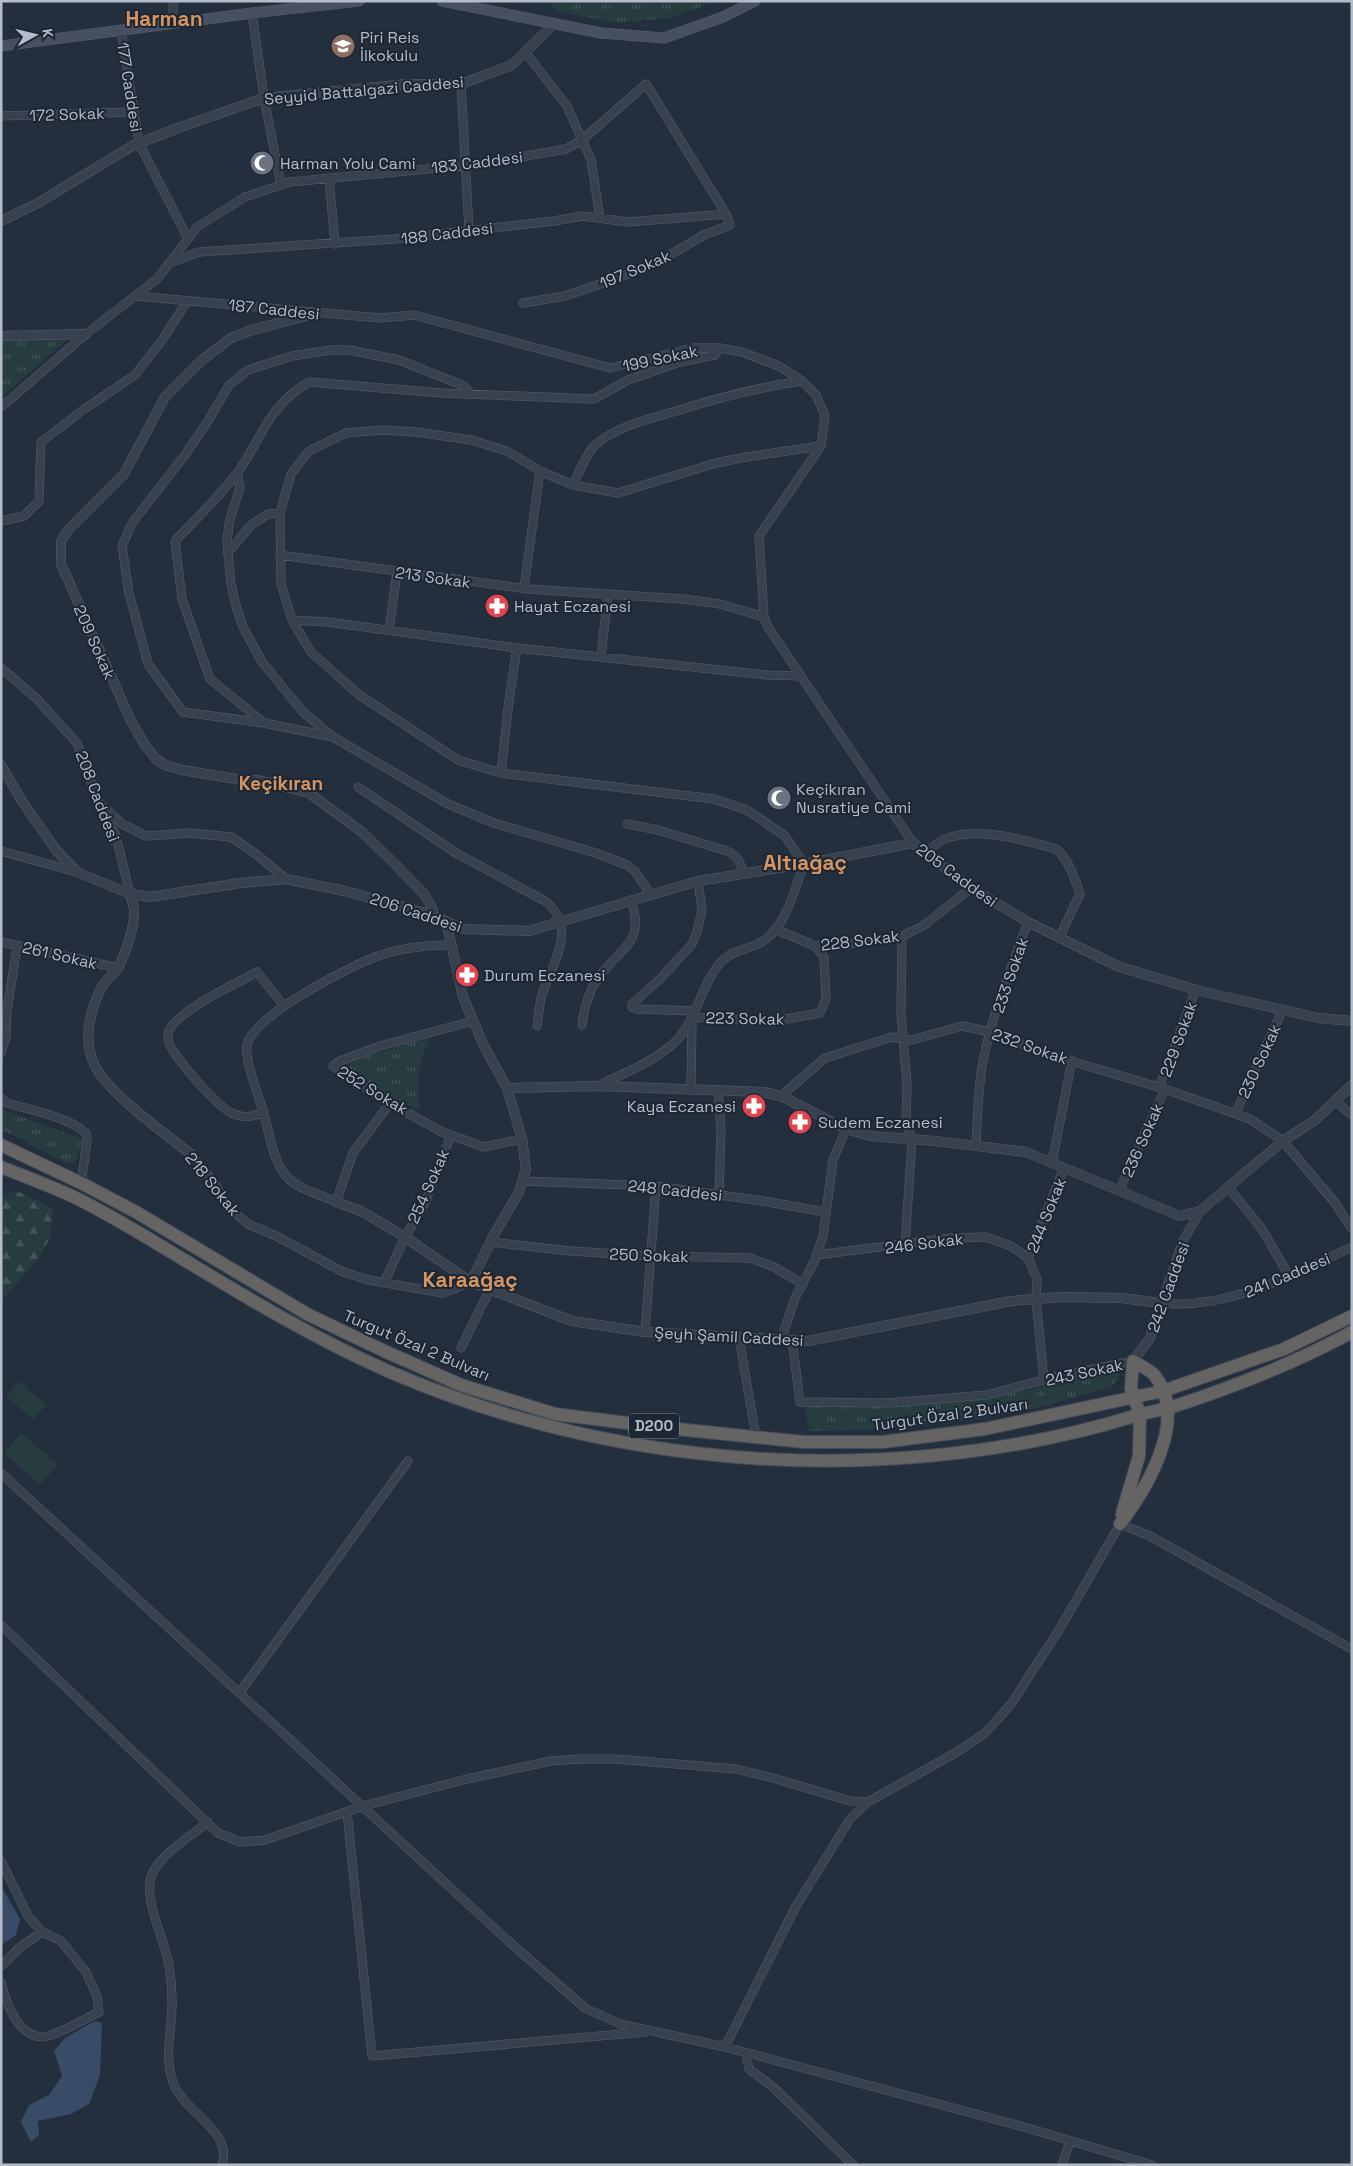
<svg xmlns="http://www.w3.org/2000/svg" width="1353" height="2166" font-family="'Space Grotesk',sans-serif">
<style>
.grass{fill:url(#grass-tufts)}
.forest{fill:url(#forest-firs)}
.pitch{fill:#263c3f}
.water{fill:#394c67}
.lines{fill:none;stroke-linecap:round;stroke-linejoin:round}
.minor-casing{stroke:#565f6c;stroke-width:9}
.tertiary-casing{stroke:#565f6c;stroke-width:10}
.secondary-casing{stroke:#565f6c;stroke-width:11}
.trunk-casing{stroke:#434c59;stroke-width:14}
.minor{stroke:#38414e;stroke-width:8}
.tertiary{stroke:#38414e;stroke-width:9}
.secondary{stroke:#465061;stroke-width:10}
.trunk{stroke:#656462;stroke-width:12}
.labels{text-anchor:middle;stroke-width:4;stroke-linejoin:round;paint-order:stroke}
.shield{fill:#1d2633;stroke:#878f9c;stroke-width:1}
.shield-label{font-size:15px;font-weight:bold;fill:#b4bcc9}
.poi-label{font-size:16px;fill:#b4bcc9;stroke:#1d2633;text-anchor:start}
.street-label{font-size:16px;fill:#b4bcc9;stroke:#1d2633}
.quarter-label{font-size:19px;font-weight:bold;fill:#d59563;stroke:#1d2633}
.district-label{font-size:21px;font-weight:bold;fill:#d59563;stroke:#1d2633}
</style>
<defs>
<pattern id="grass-tufts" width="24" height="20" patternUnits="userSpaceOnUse" patternTransform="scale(1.25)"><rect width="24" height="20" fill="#263c3f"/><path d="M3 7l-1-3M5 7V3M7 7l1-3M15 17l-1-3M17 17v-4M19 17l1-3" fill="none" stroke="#435659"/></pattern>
<pattern id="forest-firs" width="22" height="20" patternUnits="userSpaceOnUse" patternTransform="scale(1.25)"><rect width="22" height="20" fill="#263c3f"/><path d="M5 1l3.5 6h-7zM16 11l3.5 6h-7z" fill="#435659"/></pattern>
</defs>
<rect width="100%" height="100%" fill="#242f3e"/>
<path class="grass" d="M548 1H716L670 18 617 23 556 11Z
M68 339 4 395 1 399V341Z
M431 1036C419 1060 414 1083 420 1110 393 1102 372 1085 350 1069L349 1064 351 1061Z
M1 1109 79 1138 82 1142 75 1163 69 1164 31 1145 27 1141 1 1130Z
M1118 1367 1119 1376 1113 1386C1087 1393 1062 1402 1036 1408 961 1424 885 1430 809 1431L805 1406C856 1406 907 1407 958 1402 1012 1396 1066 1380 1118 1367Z"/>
<path class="forest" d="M17 1191 53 1208 51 1236 39 1258 4 1298 1 1306V1196Z"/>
<path class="pitch" d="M19 1381 46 1405 33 1420 6 1396Z
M21 1433 58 1464 40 1485 4 1453Z"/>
<path class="water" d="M1 1886 20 1919 16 1935 1 1945Z
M95 2021 102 2023 100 2075 89 2104 71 2114 38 2121 39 2135 31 2142 21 2122 29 2105 49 2095 62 2076 54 2051 65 2038Z"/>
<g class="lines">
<defs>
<path id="minor" d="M173 1V24
M252 13 264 98 281 185
M121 31 139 143 188 239
M525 52 567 106 591 160 600 218
M461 84 469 230
M1 116 133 112
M329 178 335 244
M169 263 199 252 394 239 554 221 583 216 628 222 726 214
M135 296 380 318 414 315 610 368 693 348H720L742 352 779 366 802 381 816 395 825 416 821 446 759 536 764 617 768 627 913 843
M1 407 86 334 157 279 197 227 245 197 290 182 480 164 566 149 582 140 646 84 726 214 730 225 704 235 656 263 621 277 565 296 523 303
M237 473 240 487 229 523 227 543 231 584 236 606 243 627 262 662 303 712 333 737 448 804 494 823 596 853 627 865 635 871 650 894
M573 485C578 475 587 452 595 445 617 426 649 419 676 411 718 398 759 387 802 381
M1 521 24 516 39 501 41 442 83 410 135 375 163 339 187 301
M228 553 251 525 268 514 280 513
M280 555 528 589 683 599 720 604 764 617
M524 588 540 471
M292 620 328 622 517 648 767 675 801 676
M389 630 397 572
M601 656 608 595
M1 668 37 699 77 743 98 801 116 836 130 894
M264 723 210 679 182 599 175 541C195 520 221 495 238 472 263 436 268 406 309 382L441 393 594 399 628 380 680 362 715 355 720 348
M333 737 264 723 183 712 148 664 129 593 122 546 132 523 185 455 208 421 229 385 248 370 292 356 331 350H349L399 360 464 386 471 394
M501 773 509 700 517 648
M358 787 456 853 545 901C579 928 552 964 542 995 539 1004 539 1015 537 1026
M103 806 122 824 146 836 189 833 231 837 256 854 286 879
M627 824 658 830 727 851C738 856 740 862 743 873
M1 851 77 872
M925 853C932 848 940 840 948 838 980 827 1025 840 1056 849 1067 857 1076 881 1080 894L1059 938
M775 929 815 946 842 945 902 936 923 926 971 888
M902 936 901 1015 907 1084 906 1123 912 1140 905 1245
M1 942 118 968
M695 1011 637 1009 632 1007V1004L661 978 692 944 697 932 702 910 698 881
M692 1017 775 1021 820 1013 826 999 824 957 815 946
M473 1021 380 1046 340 1061 333 1066 386 1101 442 1132 484 1147 522 1139
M582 1025C584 1007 588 992 599 977 620 947 646 944 631 900
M1 1053 6 1037 7 1011 17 946
M598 1086C627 1071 669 1057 686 1028 699 1007 705 979 722 961 731 951 748 949 760 943 786 929 794 890 804 864L785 836 747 810 714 799 501 773 458 760 358 694 311 652 292 620 281 584 280 513 291 474 309 451 346 433 382 430 416 432 471 440 507 451 540 471 573 485 618 493 716 463 746 457 821 446
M1159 1088 1196 989
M691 1090 692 1019
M718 1090 721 1129 719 1194
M781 1096 825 1058 892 1037 912 1040 962 1026 991 1032 1047 1054 1165 1089 1250 1119 1283 1141 1335 1203 1352 1229
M1 1098 7 1103C30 1110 68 1117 86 1133L87 1141 81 1183
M1335 1101 1352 1115
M390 1103 353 1153 336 1202C322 1195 300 1190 288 1178 273 1163 270 1135 264 1115 260 1098 244 1061 247 1045 252 1016 356 962 384 954 406 947 428 945 452 945
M264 1112C254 1116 244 1119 234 1114 218 1108 180 1063 171 1047 168 1043 168 1038 168 1033 175 1011 236 984 257 972L284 1006
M1236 1112 1283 1009
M976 1146C977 1122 978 1097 981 1073 989 1021 1010 971 1028 922
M193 1156 213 1181 230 1209 248 1224 276 1236 343 1272 369 1280 443 1293 471 1282
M1052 1163 1072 1060
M522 1181 656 1186 763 1201 825 1212
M1228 1187 1262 1229 1289 1276
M1119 1191 1165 1089
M1200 1211 1183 1241 1161 1303C1229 1310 1292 1275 1352 1247
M491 1242 570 1251 651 1256 750 1258 774 1267 803 1284
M816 1255 951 1238 986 1237 1011 1246 1028 1258 1037 1279 1036 1299 1044 1380
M1028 1258 1064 1168
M384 1283 405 1237 425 1203 451 1135
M645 1332 656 1186
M739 1338 756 1437
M781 1340 795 1298 815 1260 823 1236 833 1160 846 1129
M792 1340 800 1402 888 1403 987 1395 1054 1377 1133 1361
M461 1348 490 1289
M1 1473 506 1939 585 2008 620 2024 725 2047 1024 2127 1152 2165
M1 1625 218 1833 240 1842 265 1840 363 1806 467 1779 551 1761 581 1759H616L736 1769 773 1778 850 1801 868 1802
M240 1692 408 1461
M347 1812 372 2056 645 2032
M208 1822C192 1835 160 1855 152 1874 142 1899 165 1939 169 1966 171 1977 172 1989 172 2000 173 2030 162 2058 175 2087 187 2113 233 2132 222 2165
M1 1861 28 1916 42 1932 61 1941 86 1972 97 1996 99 2012C83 2020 65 2031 48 2036 20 2043 6 2003 1 1982
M1 1966 19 1948 42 1932
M725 2047 796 1906 850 1819 868 1802 957 1752 984 1734 998 1719 1011 1704 1059 1630 1120 1524 1150 1536 1352 1649
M746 2053 749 2069 773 2087 853 2165
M1062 2165 1070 2141"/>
<path id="tertiary" d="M1 221 38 203 132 146 178 128 264 98 407 84H461L512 65 555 23
M317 313 252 330 231 338 202 360 165 397 124 474 70 528 61 541V564L131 721 145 745 156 759 165 765 182 770 242 780H258L309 793 362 832 395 864 425 895 433 910V915
M1 336 86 334
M1 765 22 801 56 850 77 872 130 894 150 897 240 883 286 879 345 891 433 915 463 929 529 931 698 881 804 864 913 843 971 888 1028 922 1117 966 1200 991 1318 1018 1352 1021
M130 894C131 899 133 904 134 909 135 926 126 953 118 968 114 974 107 979 103 985 90 1008 82 1041 95 1066 109 1094 167 1135 193 1156
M446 921 463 997 484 1046 507 1088 522 1139 526 1169 519 1192 495 1233 471 1282
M507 1088 598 1086 763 1092 781 1096 846 1129 871 1136 935 1141 1026 1152 1180 1216 1200 1211 1283 1141 1315 1120 1352 1085
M336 1202 361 1211 405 1237 471 1282 572 1321 645 1332 808 1341 1011 1301 1061 1297 1121 1298 1161 1303 1150 1338 1133 1361"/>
<path id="secondary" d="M442 1 601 33 664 38 723 17 755 1
M1 46 252 13 359 1"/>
<path id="trunk" d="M1 1145 81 1183 136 1212 307 1314 382 1350 461 1385 555 1414 667 1428 804 1442H882L985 1429 1163 1391 1284 1349 1352 1316
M1 1167C26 1177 51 1186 74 1197 111 1215 146 1237 181 1258 249 1299 317 1340 390 1372 585 1456 809 1481 1018 1444 1058 1437 1099 1427 1138 1415 1149 1412 1161 1410 1172 1407 1234 1387 1295 1363 1352 1332
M1122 1514 1139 1456 1140 1415 1131 1388 1133 1361
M1120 1524C1147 1488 1189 1419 1155 1376 1151 1370 1140 1366 1133 1361"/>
</defs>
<use href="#minor" class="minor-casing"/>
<use href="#tertiary" class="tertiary-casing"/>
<use href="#secondary" class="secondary-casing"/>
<use href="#trunk" class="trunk-casing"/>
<use href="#minor" class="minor"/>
<use href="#tertiary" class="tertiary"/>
<use href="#secondary" class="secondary"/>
<use href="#trunk" class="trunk"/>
</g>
<defs>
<symbol id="school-disc" viewBox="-11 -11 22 22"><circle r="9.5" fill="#8d6e63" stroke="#1d2633"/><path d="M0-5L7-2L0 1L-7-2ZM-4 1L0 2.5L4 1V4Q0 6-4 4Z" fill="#fff"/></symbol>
<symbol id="mosque-disc" viewBox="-11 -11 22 22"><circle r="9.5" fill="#6b7280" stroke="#1d2633"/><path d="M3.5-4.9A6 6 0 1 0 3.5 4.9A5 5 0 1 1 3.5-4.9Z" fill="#fff"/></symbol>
<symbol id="pharmacy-disc" viewBox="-11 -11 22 22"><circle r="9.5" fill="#e0444e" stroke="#1d2633"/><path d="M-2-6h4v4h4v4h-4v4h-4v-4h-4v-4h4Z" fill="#fff"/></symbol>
</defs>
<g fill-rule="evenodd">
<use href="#school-disc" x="329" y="32" width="28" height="28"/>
<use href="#mosque-disc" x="248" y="149" width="28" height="28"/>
<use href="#pharmacy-disc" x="483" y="592" width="28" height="28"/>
<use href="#mosque-disc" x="765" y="784" width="28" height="28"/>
<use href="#pharmacy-disc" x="453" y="961" width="28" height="28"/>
<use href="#pharmacy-disc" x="740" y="1092" width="28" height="28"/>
<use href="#pharmacy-disc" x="786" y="1108" width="28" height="28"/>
</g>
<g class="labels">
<rect class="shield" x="629" y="1413.5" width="50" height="25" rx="4"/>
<g class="shield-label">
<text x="654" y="1431">D200</text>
</g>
<g class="poi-label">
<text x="360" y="43">Piri Reis<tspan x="360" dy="18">İlkokulu</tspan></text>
<text x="280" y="169">Harman Yolu Cami</text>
<text x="514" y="612">Hayat Eczanesi</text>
<text x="796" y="795">Keçikıran<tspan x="796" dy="18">Nusratiye Cami</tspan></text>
<text x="484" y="981">Durum Eczanesi</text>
<text x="736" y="1112" text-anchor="end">Kaya Eczanesi</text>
<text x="818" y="1128">Sudem Eczanesi</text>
</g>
<g class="street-label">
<text transform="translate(130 87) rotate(81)" y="6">177 Caddesi</text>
<text transform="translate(364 90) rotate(-5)" y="6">Seyyid Battalgazi Caddesi</text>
<text transform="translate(67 114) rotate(-2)" y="6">172 Sokak</text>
<text transform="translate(477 162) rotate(-7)" y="6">183 Caddesi</text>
<text transform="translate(447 233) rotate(-7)" y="6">188 Caddesi</text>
<text transform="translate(635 269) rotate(-23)" y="6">197 Sokak</text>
<text transform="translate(274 309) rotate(6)" y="6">187 Caddesi</text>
<text transform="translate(660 358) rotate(-12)" y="6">199 Sokak</text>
<text transform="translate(433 577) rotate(8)" y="6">213 Sokak</text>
<text transform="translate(95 642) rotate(66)" y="6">209 Sokak</text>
<text transform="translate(98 796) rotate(69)" y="6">208 Caddesi</text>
<text transform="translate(957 875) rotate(36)" y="6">205 Caddesi</text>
<text transform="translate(416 912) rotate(18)" y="6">206 Caddesi</text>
<text transform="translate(860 940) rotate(-7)" y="6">228 Sokak</text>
<text transform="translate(60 955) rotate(13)" y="6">261 Sokak</text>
<text transform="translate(1010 975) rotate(-71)" y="6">233 Sokak</text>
<text transform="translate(745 1018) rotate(1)" y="6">223 Sokak</text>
<text transform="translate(1178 1039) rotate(-70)" y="6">229 Sokak</text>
<text transform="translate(1030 1046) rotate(19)" y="6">232 Sokak</text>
<text transform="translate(1259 1061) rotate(-65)" y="6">230 Sokak</text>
<text transform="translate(373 1090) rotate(31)" y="6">252 Sokak</text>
<text transform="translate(1142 1140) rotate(-66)" y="6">236 Sokak</text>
<text transform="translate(213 1184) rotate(51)" y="6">218 Sokak</text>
<text transform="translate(428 1186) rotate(-66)" y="6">254 Sokak</text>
<text transform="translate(675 1190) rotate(6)" y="6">248 Caddesi</text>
<text transform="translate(1046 1215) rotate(-68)" y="6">244 Sokak</text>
<text transform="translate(924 1243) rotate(-7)" y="6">246 Sokak</text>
<text transform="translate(649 1255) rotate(2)" y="6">250 Sokak</text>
<text transform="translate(1287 1275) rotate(-23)" y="6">241 Caddesi</text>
<text transform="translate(1168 1287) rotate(-70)" y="6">242 Caddesi</text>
<text transform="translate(729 1336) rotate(3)" y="6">Şeyh Şamil Caddesi</text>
<text transform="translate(417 1345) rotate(23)" y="6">Turgut Özal 2 Bulvarı</text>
<text transform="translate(1084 1372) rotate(-12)" y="6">243 Sokak</text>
<text transform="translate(950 1414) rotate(-8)" y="6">Turgut Özal 2 Bulvarı</text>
</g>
<g class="quarter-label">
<text x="281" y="790">Keçikıran</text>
</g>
<g class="district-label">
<text x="164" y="26">Harman</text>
<text x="805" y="870">Altıağaç</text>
<text x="470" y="1287">Karaağaç</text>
</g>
</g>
<rect width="1353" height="2166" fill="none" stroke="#b4bcc9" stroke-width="5"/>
<g transform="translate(35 35) rotate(82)" stroke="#1d2633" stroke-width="4" paint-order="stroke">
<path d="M0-4L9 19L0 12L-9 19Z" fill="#b4bcc9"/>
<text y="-8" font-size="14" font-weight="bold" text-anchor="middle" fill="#b4bcc9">K</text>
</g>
</svg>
